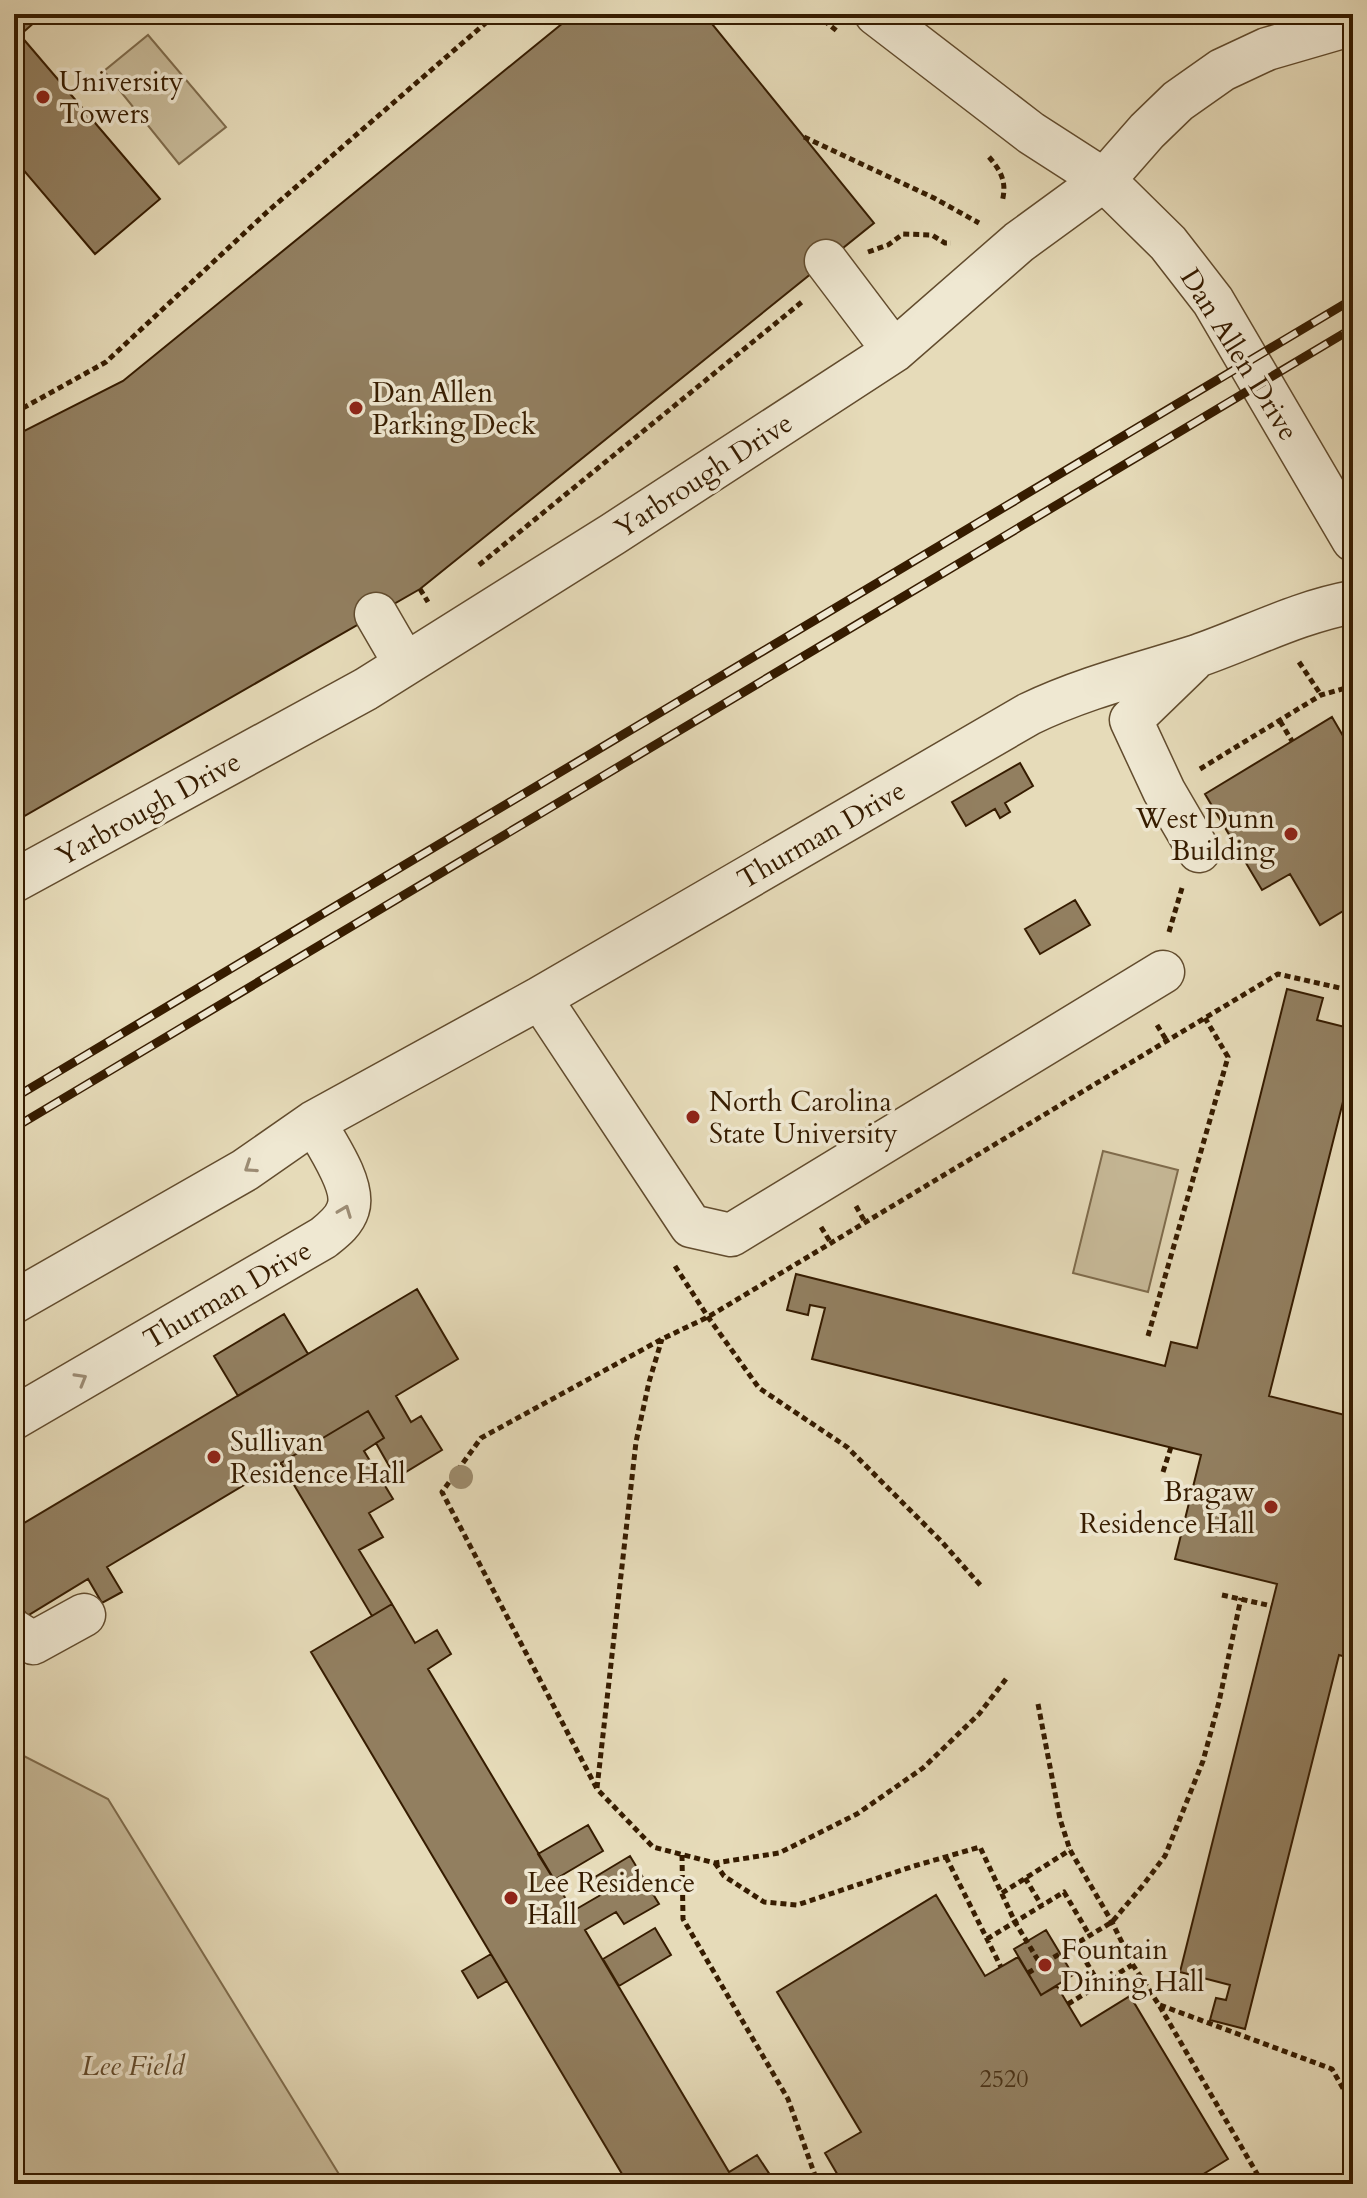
<svg xmlns="http://www.w3.org/2000/svg" width="1367" height="2198" font-family="Cardo,serif">
<style>
.green{fill:#c8bb9a;stroke:#7f6c4d;stroke-width:2}
.building{fill:#927f60;stroke:#361c00;stroke-width:2}
.lines{fill:none;stroke-linecap:round;stroke-linejoin:round}
.minor-casing{stroke:#624c2e;stroke-width:45}
.path{stroke:#361c00;stroke-width:5;stroke-dasharray:6 4;stroke-linecap:butt}
.minor{stroke:#efe8d2;stroke-width:42}
.rail-casing{stroke:#361c00;stroke-width:9}
.rail{stroke:#efe8d2;stroke-width:6;stroke-dasharray:18;stroke-linecap:butt}
.tree{fill:#9d8c6d}
.oneway{stroke:#9c8c74}
.poi-dot{fill:#8f2418;stroke:#efe8d2;stroke-width:3}
.labels{text-anchor:middle;stroke-width:7;stroke-linejoin:round;paint-order:stroke}
.number-label{font-size:24px;fill:#4d3518}
.poi-label{font-size:28px;fill:#361c00;stroke:#efe8d2;text-anchor:start}
.street-label{font-size:28px;fill:#361c00;stroke:#efe8d2}
.park-label{font-size:28px;font-style:italic;fill:#624c2e;stroke:#efe8d2}
</style>
<rect width="100%" height="100%" fill="#e6dbb9"/>
<filter id="stains"><feTurbulence type="fractalNoise" baseFrequency=".0025" numOctaves="4"/><feColorMatrix values="0 0 0 0 .2 0 0 0 0 .09 0 0 0 0 .02 0 0 0 .5 -.17"/></filter>
<radialGradient id="worn" r=".72"><stop offset=".6" stop-color="#630" stop-opacity="0"/><stop offset="1" stop-color="#630" stop-opacity=".3"/></radialGradient>
<path class="green" d="M148 35 226 127 179 164 104 71Z
M1103 1151 1178 1170 1148 1292 1073 1273Z
M14 1751 108 1799 345 2184H14Z"/>
<path class="building" d="M14 14H44L20 35 160 199 95 254 14 159Z
M574 14H704L874 223 420 589 14 822V436L123 381Z
M1332 717 1353 753V905L1320 925 1290 874 1262 890 1205 794Z
M1020 763 1033 786 1005 803 1010 812 1000 818 995 809 966 826 952 802Z
M1075 900 1090 925 1040 954 1025 929Z
M1287 989 1323 998 1317 1020 1353 1029V1062L1269 1396 1353 1417V1659L1339 1655 1245 2029 1210 2020 1216 1998 1226 2000 1230 1985 1180 1972 1277 1584 1175 1559 1201 1455 812 1359 825 1308 810 1305 808 1315 787 1310 796 1274 1165 1366 1171 1342 1197 1348Z
M417 1289 458 1359 396 1396 411 1422 421 1416 442 1450 396 1478 376 1443 384 1438 368 1411 107 1567 122 1592 102 1603 88 1579 27 1616 14 1594V1529Z
M284 1314 308 1354 238 1396 214 1356Z
M368 1411 384 1438 364 1451 393 1499 369 1513 383 1537 359 1550 392 1604 372 1616 281 1463Z
M392 1604 415 1643 437 1630 451 1654 428 1669 573 1911 604 1893 595 1877 630 1856 659 1904 624 1924 616 1912 585 1930 729 2172 757 2155 774 2181 769 2184H628L311 1652Z
M588 1825 603 1851 554 1880 538 1854Z
M936 1895 985 1976 1018 1957 1041 1995 1057 1986 1081 2026 1130 1996 1228 2159 1187 2184H843L825 2153 861 2132 777 1992Z
M655 1928 671 1955 619 1986 603 1959Z
M1046 1930 1073 1975 1041 1995 1014 1949Z
M491 1954 507 1981 478 1998 462 1971Z"/>
<g class="lines">
<defs>
<path id="minor" d="M876 14 1031 133 1104 180 1168 243 1213 301 1353 540
M826 261 894 351
M376 614 405 664
M1192 661 1131 720 1164 791 1199 851
M14 881 366 689 613 534 894 351 1019 242 1104 180 1147 131 1178 101 1222 70 1267 49 1353 24
M540 998 691 1226 731 1235 1163 972
M14 1302 245 1170 314 1122 540 998 1029 714C1083 688 1140 674 1197 656 1249 638 1298 612 1353 602
M14 1418 323 1238C333 1230 344 1222 348 1209 356 1186 326 1143 314 1122
M14 1631 33 1643 84 1615"/>
</defs>
<use href="#minor" class="minor-casing"/>
<path class="path" d="M816 14 837 31
M804 137 934 198 979 223
M989 157C1002 172 1007 183 1002 202
M868 252 888 245 903 234 932 235 945 243H951
M14 413 106 362 267 212 496 14
M479 565 803 301
M420 589 428 602
M1299 662 1321 695
M1280 721 1292 741
M1200 769 1321 695 1353 686
M1169 932 1182 888
M1157 1025 1167 1041
M856 1206 865 1222
M821 1227 831 1243
M675 1266 708 1317 759 1388 847 1447 941 1541 982 1587
M1148 1336 1228 1057 1205 1018
M1348 1416 1353 1400
M1163 1472 1171 1447
M1222 1595 1272 1606
M1006 1679 979 1714 923 1768 857 1814 779 1853 715 1863 653 1847 597 1789 442 1492 481 1438 662 1339 708 1317 1278 974 1353 991
M1038 1704 1060 1819 1070 1850 1112 1922 1133 1965 1159 2005 1263 2184
M597 1788 636 1442 649 1382 662 1339
M682 1855 683 1919 788 2099 818 2184
M946 1857 1001 1967
M715 1863 724 1876 764 1902 797 1905 914 1866 980 1847 1015 1922 1041 1965
M1025 1878 1042 1906
M1002 1893 1070 1850
M987 1939 1064 1892 1090 1936
M1076 1945 1100 1985
M1028 1973 1112 1922 1144 1884 1165 1856 1203 1761 1219 1702 1241 1598
M1068 2004 1132 1965
M1160 2005 1332 2069 1353 2106"/>
<use href="#minor" class="minor"/>
<defs>
<path id="rail" d="M14 1098 1353 299
M14 1128 1353 328"/>
</defs>
<use href="#rail" class="rail-casing"/>
<use href="#rail" class="rail"/>
</g>
<circle class="tree" cx="461" cy="1477" r="12"/>
<defs><path id="oneway-chevron" d="M-2-3.5L2.5 0L-2 3.5" fill="none" stroke-width="1.6" stroke-linecap="round" stroke-linejoin="round" transform="scale(2)"/></defs>
<g class="oneway">
<use href="#oneway-chevron" transform="translate(250 1167) rotate(146)"/>
<use href="#oneway-chevron" transform="translate(345 1211) rotate(-69)"/>
<use href="#oneway-chevron" transform="translate(81 1379) rotate(-30)"/>
</g>
<g class="poi-dot">
<circle cx="43" cy="97" r="8"/>
<circle cx="356" cy="408" r="8"/>
<circle cx="1291" cy="834" r="8"/>
<circle cx="693" cy="1117" r="8"/>
<circle cx="214" cy="1457" r="8"/>
<circle cx="1271" cy="1507" r="8"/>
<circle cx="511" cy="1898" r="8"/>
<circle cx="1045" cy="1965" r="8"/>
</g>
<g class="labels">
<g class="number-label">
<text x="1004" y="2087">2520</text>
</g>
<g class="poi-label">
<text x="59" y="91">University<tspan x="59" dy="32">Towers</tspan></text>
<text x="372" y="402">Dan Allen<tspan x="372" dy="32">Parking Deck</tspan></text>
<text x="1275" y="828" text-anchor="end">West Dunn<tspan x="1275" dy="32">Building</tspan></text>
<text x="709" y="1111">North Carolina<tspan x="709" dy="32">State University</tspan></text>
<text x="230" y="1451">Sullivan<tspan x="230" dy="32">Residence Hall</tspan></text>
<text x="1255" y="1501" text-anchor="end">Bragaw<tspan x="1255" dy="32">Residence Hall</tspan></text>
<text x="527" y="1892">Lee Residence<tspan x="527" dy="32">Hall</tspan></text>
<text x="1061" y="1959">Fountain<tspan x="1061" dy="32">Dining Hall</tspan></text>
</g>
<g class="street-label">
<text transform="translate(1240 354) rotate(58)" y="10">Dan Allen Drive</text>
<text transform="translate(703 475) rotate(-33)" y="10">Yarbrough Drive</text>
<text transform="translate(148 808) rotate(-29)" y="10">Yarbrough Drive</text>
<text transform="translate(821 834) rotate(-30)" y="10">Thurman Drive</text>
<text transform="translate(227 1294) rotate(-30)" y="10">Thurman Drive</text>
</g>
<g class="park-label">
<text x="133" y="2075">Lee Field</text>
</g>
</g>
<rect width="1367" height="2198" fill="none" stroke="#e6dbb9" stroke-width="48"/>
<rect x="16" y="16" width="1335" height="2166" fill="none" stroke="#361c00" stroke-width="4"/>
<rect x="24" y="24" width="1319" height="2150" fill="none" stroke="#361c00" stroke-width="2"/>
<rect width="100%" height="100%" filter="url(#stains)"/>
<rect width="100%" height="100%" fill="url(#worn)"/>
</svg>
